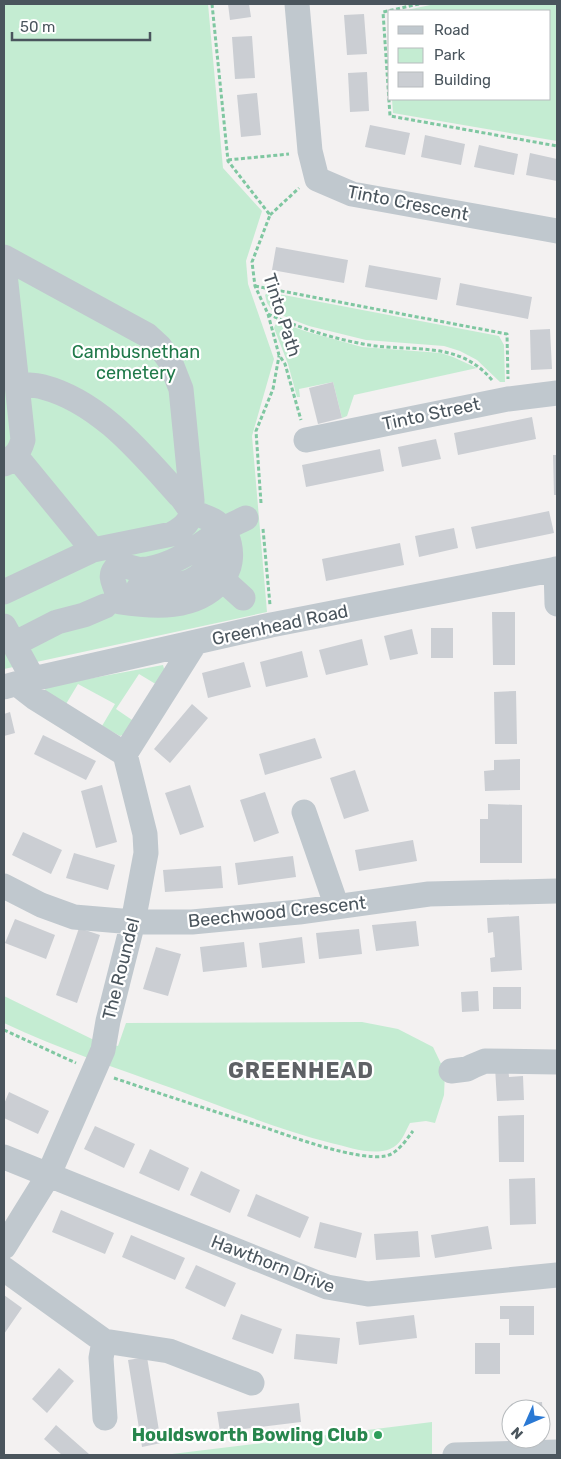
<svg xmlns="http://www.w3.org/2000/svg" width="561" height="1459" font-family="Rubik,sans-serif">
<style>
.green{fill:#c4ecd2}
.building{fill:#cbced3}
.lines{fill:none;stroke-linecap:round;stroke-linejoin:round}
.path{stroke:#7fc7a1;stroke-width:3;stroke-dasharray:4 2.5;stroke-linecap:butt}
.minor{stroke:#c0c8ce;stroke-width:25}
.leisure-dot{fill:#2e9e5b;stroke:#fff;stroke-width:2}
.labels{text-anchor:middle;stroke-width:4.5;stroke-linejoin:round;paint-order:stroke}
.street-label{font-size:18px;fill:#4a555d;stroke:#fff}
.park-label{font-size:18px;fill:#20794a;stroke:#fff}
.leisure-label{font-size:18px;font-weight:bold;fill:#27864d;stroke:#fff;text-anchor:end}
.district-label{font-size:22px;font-weight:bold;letter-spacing:1px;fill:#5e6165;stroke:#fff}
</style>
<rect width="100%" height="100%" fill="#f3f1f1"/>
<path class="green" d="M4 4H208L223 168 262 211 246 261 248 284 274 359 252 436 267 612 4 669Z
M435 4H557V141L393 113 392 99H550V11H402Z
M268 292 499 336 504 345 505 382H500L477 360 460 351 444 346 366 340 309 326 288 318 272 310 267 303 265 295Z
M279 322 308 332 362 347 441 353 453 357 477 368 354 395 347 416 342 418 333 382 299 389 300 397H297L288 364 274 328 275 325Z
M163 665 166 676 159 686 139 674 116 709 135 722 128 733 120 736 102 726 115 704 78 684 66 704 47 693 44 687Z
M4 996 94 1040 118 1046 126 1023 362 1022 398 1029 433 1047 445 1072 444 1095 435 1123 426 1121 410 1123C405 1132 401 1145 390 1149 372 1156 349 1147 331 1143 278 1129 228 1109 177 1090 119 1069 59 1049 4 1023Z
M432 1422V1455H157L172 1454Z"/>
<path class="building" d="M228 4H249L251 17 230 20Z
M364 14 367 54 347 55 344 15Z
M252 36 255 78 235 79 232 37Z
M367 72 369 111 350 112 348 73Z
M257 93 261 135 241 137 237 95Z
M370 125 410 133 405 155 365 147Z
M425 135 465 144 461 165 421 157Z
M479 145 518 154 514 175 474 167Z
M530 153 557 159V181L526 175Z
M276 247 348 260 344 283 272 270Z
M369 265 441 278 437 300 365 287Z
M460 283 532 297 528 319 456 305Z
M550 329 552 369 531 370 530 330Z
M333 382 342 418 318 424 309 388Z
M532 417 536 439 458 455 454 433Z
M436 439 441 459 402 467 398 447Z
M380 449 384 471 306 487 302 465Z
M553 455H557V495H554Z
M549 511 554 533 476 549 471 527Z
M454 528 458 548 419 557 415 536Z
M400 543 404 565 326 581 322 559Z
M492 612H515V665H493Z
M431 628H453V658H431Z
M412 629 418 654 390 660 384 636Z
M362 639 368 665 326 675 319 650Z
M302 651 308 677 266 687 260 662Z
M244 662 251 687 208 698 202 673Z
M516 691 517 744H495L494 692Z
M192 704 208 718 170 763 154 749Z
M10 712 15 733 4 736V714Z
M43 735 96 761 86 780 34 754Z
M315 738 322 758 265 775 259 754Z
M520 759V790L485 791 484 771 494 770V760Z
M355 770 369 811 344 819 330 778Z
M102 785 117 842 96 848 81 791Z
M190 785 204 827 180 835 165 793Z
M265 792 279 833 254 842 240 800Z
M488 804 522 805V863H480V819H488Z
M23 832 62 850 51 874 12 855Z
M413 840 417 861 359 871 355 850Z
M74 853 115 865 108 890 66 878Z
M293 856 296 877 238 885 235 863Z
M221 866 223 888 165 892 163 870Z
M519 916 522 970 491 972 490 958 495 957 494 945 493 932 488 933 487 918Z
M15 919 55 935 46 959 5 943Z
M416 921 419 946 376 951 372 925Z
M79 928 100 935 77 1003 56 995Z
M359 929 362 954 319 959 316 933Z
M302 937 305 963 262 968 259 943Z
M244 942 247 967 203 972 200 947Z
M156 947 181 954 168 996 143 989Z
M493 987H521V1009H493Z
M478 991 479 1011 462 1012 461 992Z
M508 1066 509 1077 523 1076 524 1100 497 1101 495 1067Z
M9 1092 49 1111 38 1134 4 1118V1104Z
M524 1115V1162H499L498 1116Z
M95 1126 135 1144 124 1168 84 1149Z
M150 1149 189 1168 179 1191 139 1173Z
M201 1171 240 1190 230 1213 190 1195Z
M535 1178 536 1224 510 1225 509 1179Z
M256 1194 309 1217 300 1238 247 1216Z
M61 1210 114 1233 105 1254 52 1232Z
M320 1222 362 1233 356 1258 314 1248Z
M488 1226 492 1249 435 1258 431 1235Z
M418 1231 420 1257 376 1260 374 1234Z
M131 1235 185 1258 175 1280 122 1257Z
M196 1265 236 1283 225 1307 185 1288Z
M4 1295 22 1308 4 1334Z
M500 1306H534V1335H509V1319H500Z
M241 1314 282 1329 273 1354 232 1339Z
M414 1315 417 1338 359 1345 356 1322Z
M296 1334 340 1338 337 1364 294 1359Z
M475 1343H500V1374H475Z
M147 1357 161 1443 142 1447 128 1360Z
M59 1368 74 1381 47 1413 32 1399Z
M542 1402 545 1441 521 1442V1439H541V1409H519L518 1403Z
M299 1403 301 1422 220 1432 217 1412Z
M56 1425 89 1454 88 1455H62L44 1439Z"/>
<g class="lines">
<path class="path" d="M212 4 228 161 270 215 252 262 255 286 268 314 279 355 285 364 301 420
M419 4 383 12 390 116 557 146
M228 160 289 154
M270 215 299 188
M255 286 507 334 508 379
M268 314C297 327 331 338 363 344 410 353 458 339 492 380
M261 503 256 431 273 389 279 356
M263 529 270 605
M4 1030 76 1063
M114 1078C164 1095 213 1111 263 1127 293 1137 356 1161 386 1156 398 1153 406 1140 413 1131"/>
<path class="minor" d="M297 4 310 151 317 179 352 194 557 231
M4 257 147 335 160 347 170 361 181 389 192 500C192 518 189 525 172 534L93 550 4 592
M4 270 5 274 23 440C20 450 15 460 4 464
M17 384C25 385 35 385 43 387 100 402 141 453 179 495 184 499 186 505 191 510 199 517 213 516 223 529 229 538 232 551 230 562 229 570 225 576 220 582 195 610 154 607 120 602
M306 440 508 399 557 393
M15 455 93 550
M556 569 557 604
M222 579 243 598
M139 587C162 585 193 590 207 567 213 558 211 551 207 542
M116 597C119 587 107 579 115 569 121 562 129 568 137 569 140 570 144 569 148 569 181 562 196 547 222 530 230 525 238 522 246 518
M4 626 33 679
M14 644 57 622 84 615 105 606
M17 684 35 698 125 754 195 643
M4 687 33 679 271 625 557 569
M304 812 337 907
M4 886 41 905 74 917 133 922H192L299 912 429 894 557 891
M451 1071 467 1069 473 1066 485 1061 557 1062
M4 1157 327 1287 368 1294 557 1275
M4 1247 48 1176 103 1050 108 1021 133 922 146 853 145 834 125 754
M4 1269 104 1341 169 1351 252 1383
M104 1341 101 1358 105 1418
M455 1455 557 1452"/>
</g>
<circle class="leisure-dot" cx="378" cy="1435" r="5"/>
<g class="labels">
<g class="street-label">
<text transform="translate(408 203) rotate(11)" y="6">Tinto Crescent</text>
<text transform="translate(282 315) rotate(72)" y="6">Tinto Path</text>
<text transform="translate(431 414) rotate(-12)" y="6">Tinto Street</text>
<text transform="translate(280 625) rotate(-12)" y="6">Greenhead Road</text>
<text transform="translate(277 912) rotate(-6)" y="6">Beechwood Crescent</text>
<text transform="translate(121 969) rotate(-76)" y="6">The Roundel</text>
<text transform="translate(273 1264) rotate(21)" y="6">Hawthorn Drive</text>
</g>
<g class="park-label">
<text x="136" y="358">Cambusnethan<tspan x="136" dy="21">cemetery</tspan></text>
</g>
<g class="leisure-label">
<text x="368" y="1441">Houldsworth Bowling Club</text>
</g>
<g class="district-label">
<text x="301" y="1078">GREENHEAD</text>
</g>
</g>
<rect width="561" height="1459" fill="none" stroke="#4a555d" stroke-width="10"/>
<rect x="388" y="10" width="162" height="90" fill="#ffffff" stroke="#b7bbbe"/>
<rect x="398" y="26" width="25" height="8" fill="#c0c8ce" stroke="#b7bbbe"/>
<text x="434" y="35" font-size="15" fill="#4a555d">Road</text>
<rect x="398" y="48" width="25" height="15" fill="#c4ecd2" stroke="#b7bbbe"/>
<text x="434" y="60" font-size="15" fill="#4a555d">Park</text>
<rect x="398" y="72" width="25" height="15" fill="#cbced3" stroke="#b7bbbe"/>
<text x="434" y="85" font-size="15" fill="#4a555d">Building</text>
<g transform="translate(526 1424) rotate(225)"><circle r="24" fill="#ffffff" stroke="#b7bbbe"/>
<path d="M0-4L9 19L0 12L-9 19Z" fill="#2a79d4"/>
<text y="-8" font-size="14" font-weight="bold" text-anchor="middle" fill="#4a555d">N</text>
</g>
<path d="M12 32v8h138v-8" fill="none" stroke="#4a555d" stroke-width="2.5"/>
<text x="20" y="32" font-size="15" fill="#4a555d" stroke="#ffffff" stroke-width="4" paint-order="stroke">50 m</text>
</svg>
